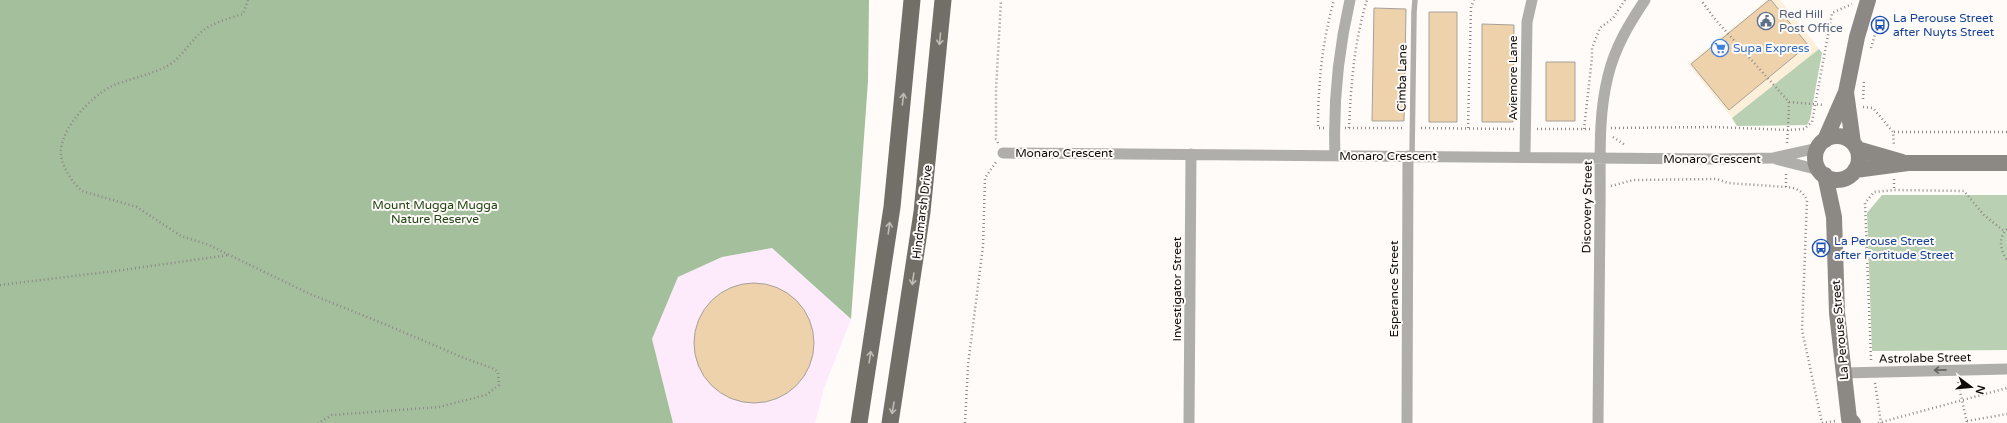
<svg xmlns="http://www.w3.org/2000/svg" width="2007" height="423" font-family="'Varela Round',sans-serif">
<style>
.commercial{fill:#fcf0db}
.industrial{fill:#fdebfc}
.green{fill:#bad0b2}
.forest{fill:#a4bf9b}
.building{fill:#eed2ac;stroke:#a6a19a}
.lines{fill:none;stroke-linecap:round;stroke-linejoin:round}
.path{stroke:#8c8988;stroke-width:2.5;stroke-dasharray:1 3;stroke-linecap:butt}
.lane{stroke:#b0aeab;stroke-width:5.5}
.street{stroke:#b0aeab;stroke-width:11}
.secondary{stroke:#8c8984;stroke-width:16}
.primary{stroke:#726f69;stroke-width:17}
.oneway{stroke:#bfbcb8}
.oneway2{stroke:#676563}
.labels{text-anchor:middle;stroke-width:4;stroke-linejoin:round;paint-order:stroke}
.service-label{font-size:12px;fill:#4e5e75;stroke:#fefbf9;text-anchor:start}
.transit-label{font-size:12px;fill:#164399;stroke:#fefbf9;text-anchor:start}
.shop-label{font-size:12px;fill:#366cbe;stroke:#fefbf9;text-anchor:start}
.street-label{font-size:12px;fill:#0e0b0a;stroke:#fefbf9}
.park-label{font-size:12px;fill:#1f4310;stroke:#fefbf9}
</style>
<rect width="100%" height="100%" fill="#fefbf9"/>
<path class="commercial" d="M1767 0H1780L1819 49 1732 118 1688 64Z"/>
<path class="industrial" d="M772 248 851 319 824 388 815 423H673L652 339 678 277 722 257Z"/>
<path class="green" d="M1819 49 1822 53 1810 119 1807 125 1737 126 1732 118Z
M1882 195H2007V350L1872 351 1867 213Z"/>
<path class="forest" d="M0 0H869L868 81 851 319 772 248 722 257 678 277 652 339 673 423H0Z"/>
<path class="building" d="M1769 0H1771L1808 45 1729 110 1691 64Z
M1374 8 1406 9 1404 121H1372Z
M1429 12H1457V122H1429Z
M1482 24 1514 25 1513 122H1482Z
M1546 62H1575V121H1546Z
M694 343a60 60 0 1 1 120 0a60 60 0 1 1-120 0Z"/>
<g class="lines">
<path class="path" d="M248 0 243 14C229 18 209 24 199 34 189 44 181 57 169 65 151 75 131 78 112 86 91 96 54 134 62 160 65 171 73 183 82 191L137 207 181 236 209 245 310 294 382 323 464 358 492 368 498 372 499 385 486 395 439 407 332 415 318 423
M1871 48 1878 24
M1863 99 1864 82
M1789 102 1824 105
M1863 107 1873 108 1893 132 1894 146
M1324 128H1318C1318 85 1322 42 1334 0
M1345 128H1404
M1349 128C1351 85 1354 42 1367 0
M1421 128 1514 129
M1468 128 1471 7 1474 0
M1611 128 1714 127 1788 130 1789 102 1714 18 1701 0
M1537 129H1590
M1584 129 1592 58V48L1600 28 1613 18 1625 0
M1894 132H2007
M1613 137 1625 145
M998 143 996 139V90L1001 0
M1787 143 1788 130 1804 129 1812 122 1832 13 1852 4
M1786 174V187C1796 188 1802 190 1807 200L1802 330 1822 423
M1894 179V190
M1611 186 1633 180 1717 179 1728 183 1786 187
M2007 229C1998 238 2000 250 2007 260
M0 285 115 271 229 255
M1871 360 1865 203 1874 192 1894 190 1964 191 1984 215 2005 232
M1958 382 1967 423
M1875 383 1881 423
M1967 421 2007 414
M965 423 968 365 983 246 985 178 996 162
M1822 423 1835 421
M1878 423 2007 388"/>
<path class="lane" d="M1412 156 1414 12 1415 0"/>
<path class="street" d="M1003 153 1716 159 1773 158 1818 148
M1335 155C1333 102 1338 52 1350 0
M1525 156 1527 22 1532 0
M1776 159 1819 170
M1844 373 2007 369
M1189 423 1191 154
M1407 423 1408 156
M1598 423C1599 352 1599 282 1600 211 1601 166 1597 120 1608 76 1615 47 1629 24 1645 0"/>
<path class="secondary" d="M1846 92 1853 143
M1815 158a22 22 0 1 1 44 0a22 22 0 1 1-44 0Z
M1825 140 1846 92 1857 37 1868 0
M1857 149 1902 162
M1855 170 1908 163H2007
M1825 175 1834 217 1837 313 1849 419 1853 423"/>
<path class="primary" d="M859 423 892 207 912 0
M890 423 922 212 943 0"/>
</g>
<defs><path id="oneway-shaft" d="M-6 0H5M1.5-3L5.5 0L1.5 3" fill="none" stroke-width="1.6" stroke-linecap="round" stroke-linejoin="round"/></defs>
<g class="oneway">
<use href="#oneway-shaft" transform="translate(940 39) rotate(95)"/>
<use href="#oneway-shaft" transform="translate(903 99) rotate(-84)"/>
<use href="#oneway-shaft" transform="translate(889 228) rotate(-82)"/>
<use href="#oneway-shaft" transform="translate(913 279) rotate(98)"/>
<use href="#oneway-shaft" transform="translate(870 357) rotate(-81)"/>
<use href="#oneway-shaft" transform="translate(893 408) rotate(100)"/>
</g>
<use class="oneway2" href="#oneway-shaft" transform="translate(1940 370) rotate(179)"/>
<defs>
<symbol id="civic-ring" viewBox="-11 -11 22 22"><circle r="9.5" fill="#fefbf9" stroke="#5c6f8a" stroke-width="1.5"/><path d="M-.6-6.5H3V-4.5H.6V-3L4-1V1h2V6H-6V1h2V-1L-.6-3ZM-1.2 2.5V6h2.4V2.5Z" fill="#5c6f8a"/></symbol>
<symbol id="bus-ring" viewBox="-11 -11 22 22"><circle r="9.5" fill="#fefbf9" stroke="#1a4fb4" stroke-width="1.5"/><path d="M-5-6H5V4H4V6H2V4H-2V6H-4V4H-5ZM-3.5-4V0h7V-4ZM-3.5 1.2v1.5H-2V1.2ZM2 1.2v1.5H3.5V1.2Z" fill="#1a4fb4"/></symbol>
<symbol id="supermarket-ring" viewBox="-11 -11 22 22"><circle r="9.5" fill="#fefbf9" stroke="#3f7fe0" stroke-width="1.5"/><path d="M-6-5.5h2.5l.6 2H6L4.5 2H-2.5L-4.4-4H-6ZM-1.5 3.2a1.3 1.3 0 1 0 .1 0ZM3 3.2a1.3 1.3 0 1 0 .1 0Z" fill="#3f7fe0"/></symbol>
</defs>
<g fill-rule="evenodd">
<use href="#civic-ring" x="1756" y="11" width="20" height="20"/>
<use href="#bus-ring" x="1870" y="15" width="20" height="20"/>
<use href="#supermarket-ring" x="1710" y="38" width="20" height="20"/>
<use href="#bus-ring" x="1811" y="238" width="20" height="20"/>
</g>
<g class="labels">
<g class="service-label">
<text x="1779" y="18">Red Hill<tspan x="1779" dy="14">Post Office</tspan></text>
</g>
<g class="transit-label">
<text x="1893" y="22">La Perouse Street<tspan x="1893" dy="14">after Nuyts Street</tspan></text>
<text x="1834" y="245">La Perouse Street<tspan x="1834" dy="14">after Fortitude Street</tspan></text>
</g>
<g class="shop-label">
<text x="1733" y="52">Supa Express</text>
</g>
<g class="street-label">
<text transform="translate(1402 78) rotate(-89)" y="4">Cimba Lane</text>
<text transform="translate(1513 78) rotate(-90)" y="4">Aviemore Lane</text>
<text x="1064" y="157">Monaro Crescent</text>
<text x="1388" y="160">Monaro Crescent</text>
<text x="1712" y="163">Monaro Crescent</text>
<text transform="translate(1587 207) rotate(-89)" y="4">Discovery Street</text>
<text transform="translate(922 212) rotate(-83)" y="4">Hindmarsh Drive</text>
<text transform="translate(1177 289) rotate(-90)" y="4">Investigator Street</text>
<text transform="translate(1394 289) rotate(-90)" y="4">Esperance Street</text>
<text transform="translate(1840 330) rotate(-95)" y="4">La Perouse Street</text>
<text transform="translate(1925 358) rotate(-1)" y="4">Astrolabe Street</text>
</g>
<g class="park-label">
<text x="435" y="209">Mount Mugga Mugga<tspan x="435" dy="14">Nature Reserve</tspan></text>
</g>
</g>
<g transform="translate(1971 387) rotate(106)" stroke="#fefbf9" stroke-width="3" paint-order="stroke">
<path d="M0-3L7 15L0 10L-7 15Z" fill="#0e0b0a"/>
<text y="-6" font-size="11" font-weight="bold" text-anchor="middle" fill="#0e0b0a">N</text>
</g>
</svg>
